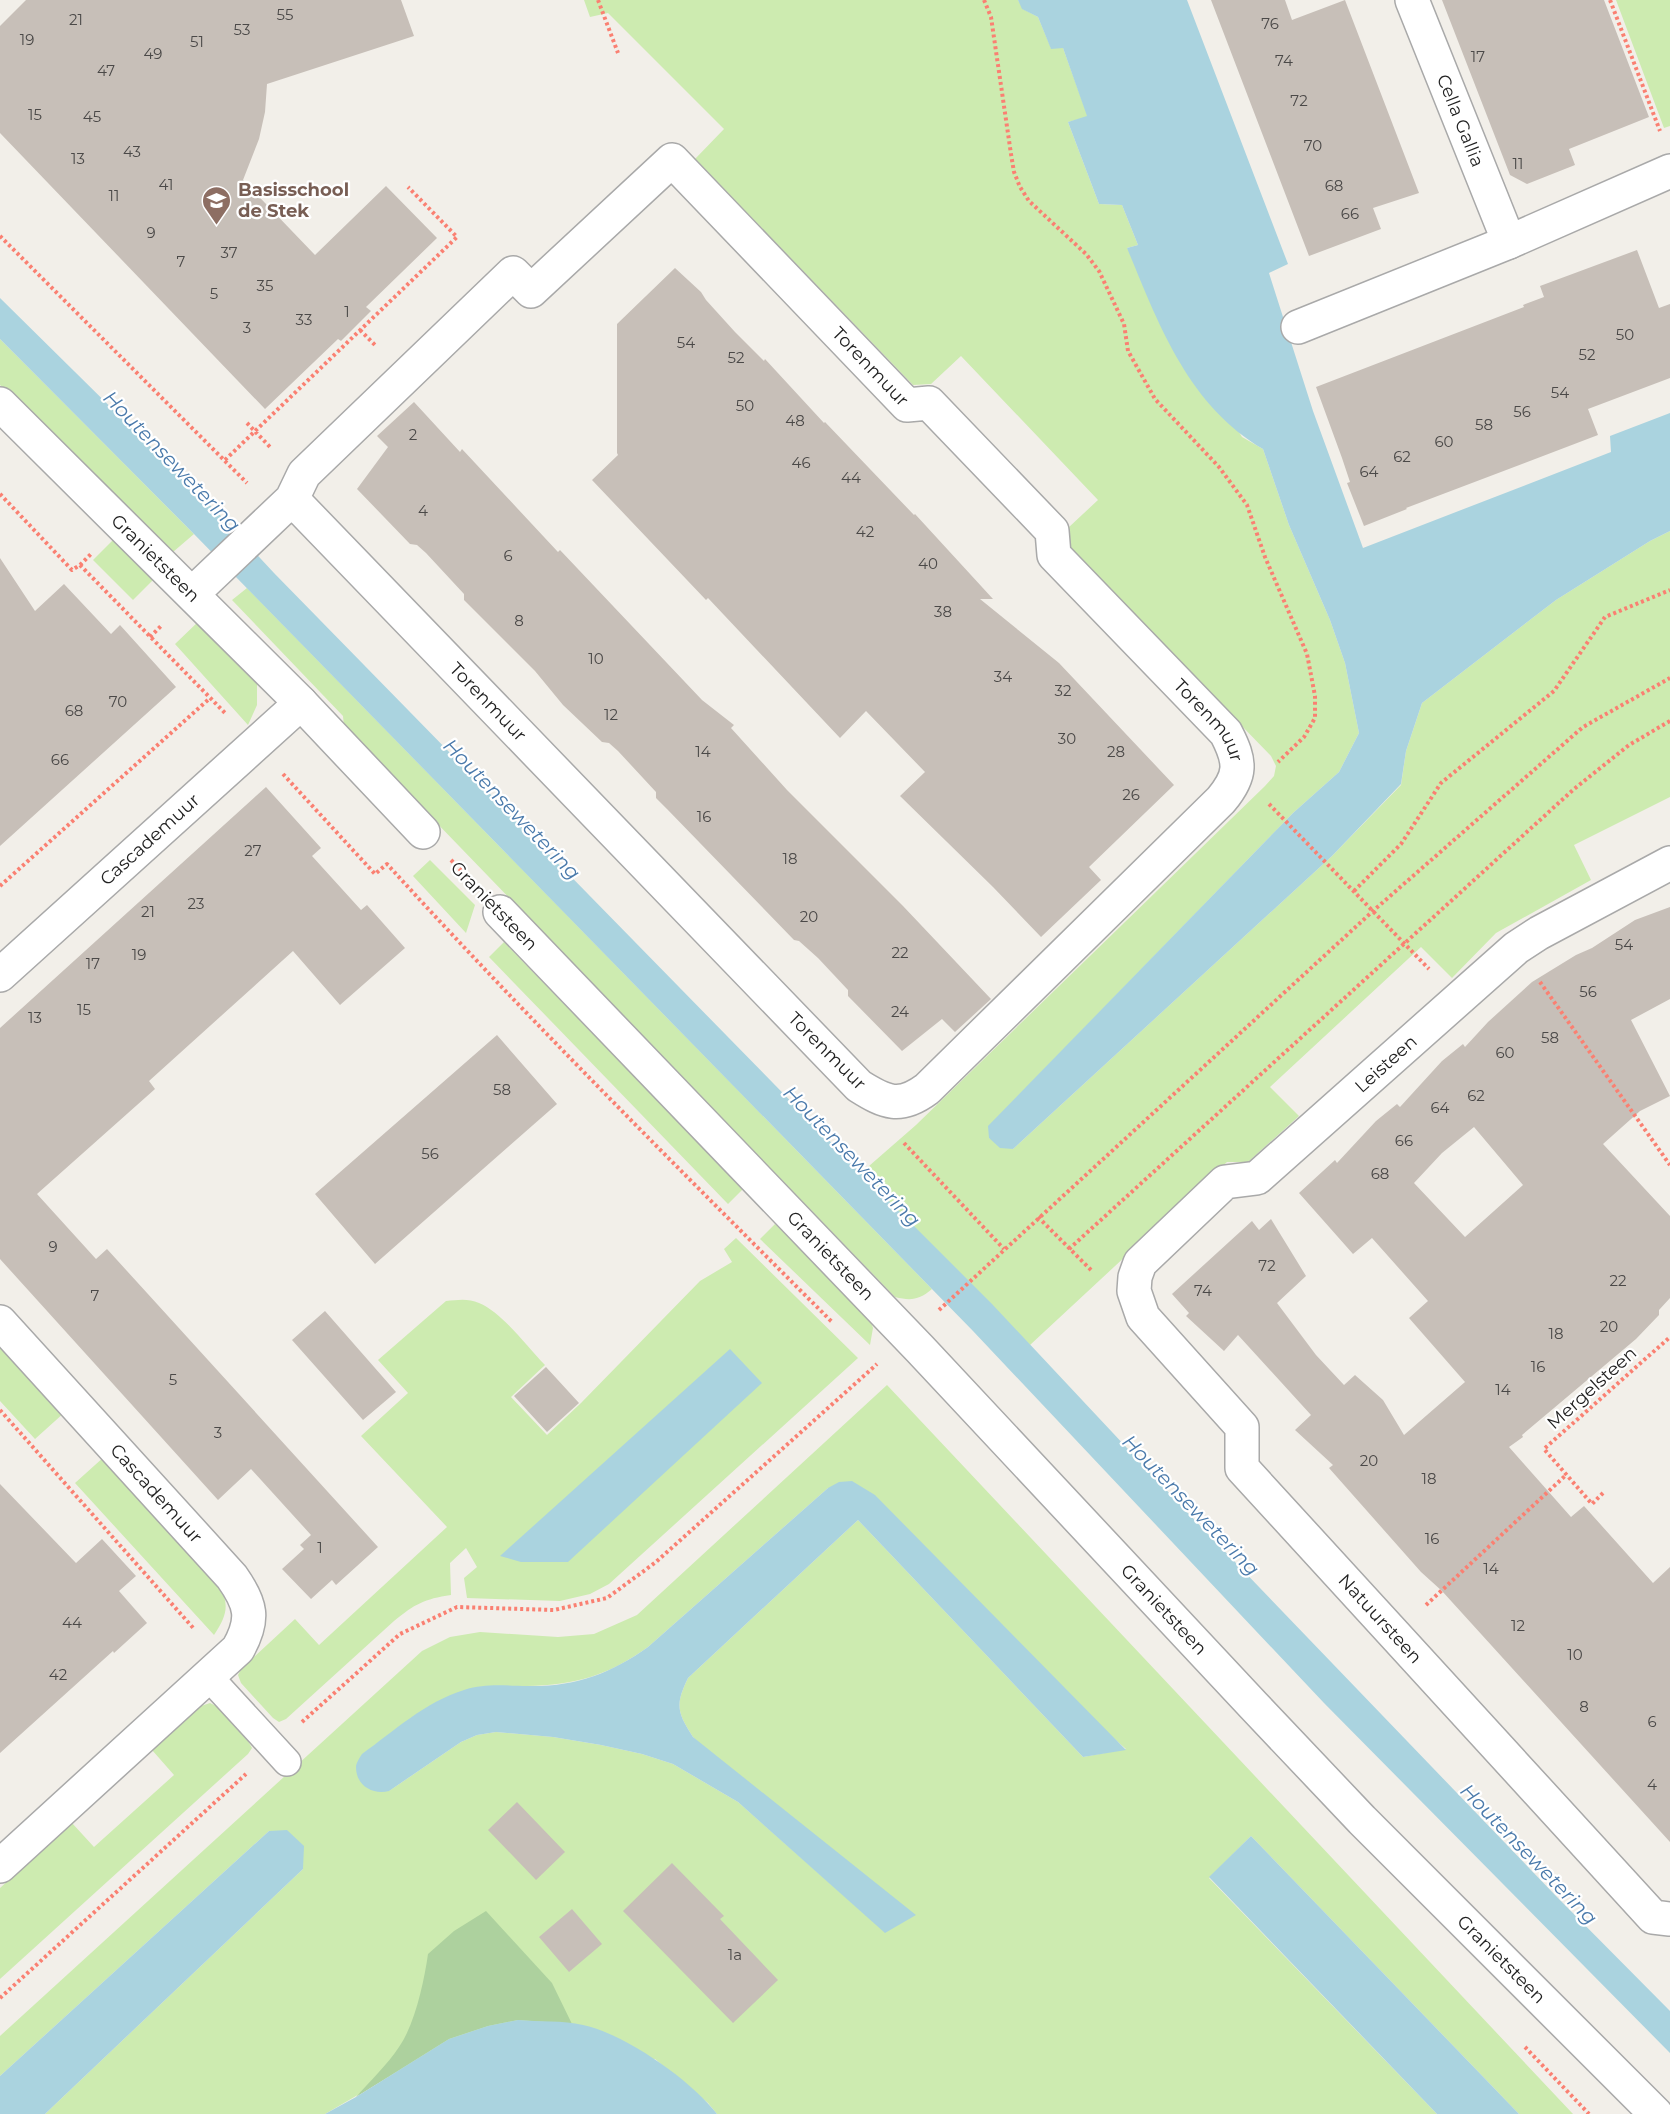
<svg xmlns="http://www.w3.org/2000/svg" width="1670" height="2114" font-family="Montserrat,sans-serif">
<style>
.grass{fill:#cdebb0;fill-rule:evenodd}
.forest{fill:#add19e}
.water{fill:#aad3df}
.building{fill:#c7bfb8;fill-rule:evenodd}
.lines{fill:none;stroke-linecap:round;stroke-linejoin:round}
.lane-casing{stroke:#a9a9a9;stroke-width:30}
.street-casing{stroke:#a9a9a9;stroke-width:36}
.path{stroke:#fa8072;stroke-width:4;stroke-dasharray:3 3;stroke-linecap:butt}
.lane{stroke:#fff;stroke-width:27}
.street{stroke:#fff;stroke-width:33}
.labels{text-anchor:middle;stroke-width:4.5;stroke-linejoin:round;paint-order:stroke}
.number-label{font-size:15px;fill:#4b4948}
.street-label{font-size:18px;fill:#222;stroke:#fff}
.education-label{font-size:18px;font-weight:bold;fill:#785e54;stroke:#fff;text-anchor:start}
.water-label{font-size:20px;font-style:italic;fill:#4a7aab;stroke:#fff}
</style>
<rect width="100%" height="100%" fill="#f2efe9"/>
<path class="grass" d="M584 0H1018L1023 9 1038 17 1051 48H1063L1088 117 1068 122 1099 204 1122 205 1138 245 1127 248 1242 437 1263 449 1289 525 1330 620 1345 663 1359 733 1339 772 1293 813 989 1126V1138L1013 1149 1332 856 1401 785 1406 751 1422 703 1556 600 1650 541 1670 531V797L1574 845 1591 880 1496 933 1452 978 1421 947 1270 1087 1299 1116 1248 1162H1227L1030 1345 861 1173 916 1125 1265 786 1274 776 1276 766 1271 756 1069 548 1068 528 1098 500 961 356 931 384 913 385 695 159 724 129 608 13 590 17Z
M1616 0H1670V126L1664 128Z
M0 339 194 534 173 552 0 385Z
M114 539 154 579 133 600 93 560Z
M247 588 932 1289C919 1300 911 1301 895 1297L344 727 343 716 232 600Z
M200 620 257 683V705L248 725 175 644Z
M430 860 475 905 466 933 413 876Z
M504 942 743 1189 728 1204 489 957Z
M775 1224 868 1314 873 1328 870 1345 760 1239Z
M736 1238 858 1358 609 1584 590 1594 560 1601 467 1598 464 1578 477 1567 466 1548 450 1563 451 1595C424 1599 415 1604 394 1621L286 1719 279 1722 273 1718 241 1683 238 1675 241 1669 295 1619 319 1645 447 1527 361 1436 408 1393 378 1360 446 1301C457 1300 468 1298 479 1303 503 1313 527 1347 545 1365L511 1397 547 1435 581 1403 700 1281 732 1262 724 1249Z
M0 1341 65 1412 35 1439 0 1401Z
M887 1385 1573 2114H1519L1251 1836 1209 1878 1437 2114H717L708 2103 655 2059 411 2064 325 2114H45L303 1869 269 1831 0 2076V2036L422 1651 450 1637 480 1632 558 1637 594 1634 637 1615ZM828 1488 1126 1749 1083 1757 858 1520 688 1678C675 1705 677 1712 693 1737L885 1932 738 1802 673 1764 642 1754 601 1745 553 1737 496 1732 477 1735 461 1742 389 1791 527 1686C576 1685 607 1676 648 1647Z
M105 1456 217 1579C229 1604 229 1612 214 1635L75 1483Z
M210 1703 216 1706 248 1741 252 1748 248 1754 0 1979V1888L72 1823 94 1847 174 1775 152 1750 201 1706Z"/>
<path class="forest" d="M486 1911 552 1983 572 2024 518 2020 488 2026 449 2039 356 2097C370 2081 387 2065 399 2047 415 2024 424 1982 428 1954L454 1931Z"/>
<path class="water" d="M1018 0H1187L1288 264 1269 273 1313 411 1363 548 1611 452 1610 436 1670 413V531L1650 541 1556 600 1422 703 1406 751 1401 784 1332 856 1013 1149 1000 1148 989 1138 988 1126 1293 813 1339 772 1359 733 1345 663 1330 620 1289 525 1263 449C1188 405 1159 325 1127 248L1138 245 1122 205 1099 204 1068 122 1087 116 1063 48 1051 49 1038 17 1022 9Z
M0 298 223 518 274 573 861 1173 992 1304 1186 1511 1555 1895 1670 2011V2053L1324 1703 973 1331 194 534 0 339Z
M730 1349 762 1383 568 1562H521L500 1556Z
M852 1481 875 1495 1126 1750 1083 1757 858 1520 688 1678C675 1705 677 1712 693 1737L916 1915 885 1933 738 1802 673 1764 642 1754 601 1745 553 1737 496 1732 477 1735 461 1742 389 1791C373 1795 356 1786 356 1767 356 1763 360 1757 362 1754 394 1731 425 1702 464 1690 487 1683 504 1686 528 1686 575 1687 610 1674 648 1647L828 1488 839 1482Z
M287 1830 304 1846 303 1869 45 2114H0V2076L269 1831Z
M1251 1836 1519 2114H1437L1209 1877Z
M518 2020C539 2022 563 2020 583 2025 625 2034 691 2080 717 2114H325L356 2097 449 2039 488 2026Z"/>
<path class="building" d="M26 0H401L414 36 267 84 265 112 259 139 243 180 315 255 386 186 437 238 366 307 371 311 341 341 338 339 265 409 0 133V26Z
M1211 0H1285L1292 20 1345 0 1419 193 1373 208 1381 229 1309 256Z
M1442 0H1604L1649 117 1569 149 1575 165 1527 184 1510 175Z
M1637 250 1659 308 1670 304V378L1588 409 1598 435 1406 508 1407 509 1364 526 1347 483 1350 482 1342 458 1316 387 1524 307 1523 305 1544 297 1540 286Z
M675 268 701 292 706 300 735 332 764 361 765 359 824 423 825 422 914 515 915 514 993 599H980L1059 663 1174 785 1089 867 1101 880 1041 937 993 887 900 796 925 772 866 711 840 738 708 598 706 600 592 480 618 455 617 453V324Z
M414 402 460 452 462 449 558 552 560 550 702 700 734 725 731 728 787 790 903 906 991 999 955 1032 942 1019 902 1051 848 996V990L818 958 799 941 794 940 667 809 656 798V792L618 751 609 743 602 742 563 705 535 671 464 600V594L426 553 417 545 410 544 357 489 388 447 377 436Z
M0 558 35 611 64 584 111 634 120 625 176 687 0 846Z
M266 787 321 848 312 856 361 910 367 905 405 948 340 1005 293 951 149 1081 155 1089 37 1194 96 1259 107 1249 378 1547 336 1585 332 1580 311 1599 282 1569 304 1549 300 1545 311 1535 251 1469 218 1500 0 1259V1028Z
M1670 907V999L1631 1020 1670 1096 1640 1111 1603 1144 1670 1216V1298L1659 1310V1315L1636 1339 1522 1435 1523 1437 1509 1447 1571 1517 1584 1506 1653 1583 1670 1567V1842L1442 1591 1421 1572 1329 1468 1333 1465 1295 1430 1311 1415 1238 1335 1224 1351 1186 1316 1189 1313 1172 1294 1252 1221 1259 1230 1271 1219 1306 1276 1277 1303 1316 1355 1344 1385 1355 1375 1383 1400 1404 1435 1465 1382 1409 1318 1428 1301 1372 1238 1353 1254 1299 1193 1335 1160 1337 1163 1376 1121 1397 1104 1400 1107 1442 1061 1463 1044 1465 1047 1488 1022 1532 982 1576 955 1592 948 1635 920ZM1474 1127 1523 1185 1465 1237 1414 1183 1442 1153Z
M497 1035 557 1104 375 1264 315 1194Z
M325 1311 396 1392 363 1420 292 1340Z
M546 1367 579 1403 547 1432 514 1396Z
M0 1484 76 1563 102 1539 136 1576 119 1591 147 1623 114 1653 113 1651 0 1753Z
M517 1802 565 1852 536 1880 488 1830Z
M672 1863 724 1916 720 1919 778 1980 733 2023 623 1911Z
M572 1909 602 1944 569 1972 539 1937Z"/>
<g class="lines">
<defs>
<path id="lane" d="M208 1676 287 1762"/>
<g id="street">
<path id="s1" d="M1412 0 1509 242 1670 171"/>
<path d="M1298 327 1509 242"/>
<path id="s2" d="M0 404 301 703 423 832"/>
<path id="s3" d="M192 594 292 499 304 474 513 273 531 291 672 160 907 405 929 403 1052 531 1054 555 1226 733C1241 762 1242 775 1221 800L927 1089C900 1109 886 1103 859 1086L292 499"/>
<path id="s4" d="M1670 863 1539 933 1516 948 1257 1178 1225 1182 1140 1263 1135 1277 1134 1291 1143 1317 1242 1427V1468L1653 1917 1670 1919"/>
<path id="s5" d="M500 912 920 1349 1254 1706 1362 1820 1656 2114"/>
<path id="s6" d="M0 975 301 703"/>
<path id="s7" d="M0 1322 232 1577C251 1604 255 1619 238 1649L0 1866"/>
</g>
</defs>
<use href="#lane" class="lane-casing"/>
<use href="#street" class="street-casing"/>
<path class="path" d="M598 0 618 53
M984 0 991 17 1011 154 1014 172 1020 187 1029 201 1086 254 1099 271 1124 324 1128 351 1155 399 1219 467 1247 505 1265 557 1307 654 1315 696V718L1304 737 1278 762
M1610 0 1660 131
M0 236 247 483
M360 330 376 346
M247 423 271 448
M225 460 457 237 408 187
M0 494 72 570 80 565 226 714
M80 565 91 554
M150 637 162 625
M283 774 375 874 387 864C530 1021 681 1171 832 1322
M1269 804 1429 969
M451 860 473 883
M0 886 210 698
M1354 891 1401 844 1441 783 1554 691 1605 617 1670 590
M1540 982 1670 1165
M904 1143 1004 1249
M1038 1217 1093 1272
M1069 1249 1574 789 1629 745 1670 721
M939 1310 1373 911 1583 727 1670 678
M0 1410 195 1630
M1603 1493 1592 1504 1544 1449 1670 1337
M1426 1605 1566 1475
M302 1722 400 1634 457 1607 554 1610 607 1598 656 1562 877 1364
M0 1998 246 1774
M1525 2047 1589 2114"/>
<use href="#lane" class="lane"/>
<use href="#street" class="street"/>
</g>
<defs>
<symbol id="school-pin" viewBox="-11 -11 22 30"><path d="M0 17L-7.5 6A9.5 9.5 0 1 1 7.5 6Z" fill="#8d6e63" stroke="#fff"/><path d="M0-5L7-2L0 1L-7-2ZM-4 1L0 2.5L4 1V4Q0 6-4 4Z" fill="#fff"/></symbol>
</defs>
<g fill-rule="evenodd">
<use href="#school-pin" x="200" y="184" width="33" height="45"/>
</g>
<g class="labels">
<g class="number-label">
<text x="285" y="20">55</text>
<text x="76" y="25">21</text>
<text x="1270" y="29">76</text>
<text x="242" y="35">53</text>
<text x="27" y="45">19</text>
<text x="197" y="47">51</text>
<text x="153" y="59">49</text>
<text x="1478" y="62">17</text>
<text x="1284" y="66">74</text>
<text x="106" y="76">47</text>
<text x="1299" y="106">72</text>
<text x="35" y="120">15</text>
<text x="92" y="122">45</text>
<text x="1313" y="151">70</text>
<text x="132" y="157">43</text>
<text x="78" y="164">13</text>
<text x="1518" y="169">11</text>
<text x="166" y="190">41</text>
<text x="1334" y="191">68</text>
<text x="114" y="201">11</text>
<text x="1350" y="219">66</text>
<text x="151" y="238">9</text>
<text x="229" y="258">37</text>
<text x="181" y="267">7</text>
<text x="265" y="291">35</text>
<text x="214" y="299">5</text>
<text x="347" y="317">1</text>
<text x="304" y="325">33</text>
<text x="247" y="333">3</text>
<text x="1625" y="340">50</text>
<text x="686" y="348">54</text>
<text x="1587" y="360">52</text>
<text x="736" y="363">52</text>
<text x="1560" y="398">54</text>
<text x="745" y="411">50</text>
<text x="1522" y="417">56</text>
<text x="795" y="426">48</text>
<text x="1484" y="430">58</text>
<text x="413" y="440">2</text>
<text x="1444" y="447">60</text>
<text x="1402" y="462">62</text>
<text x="801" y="468">46</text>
<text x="1369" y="477">64</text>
<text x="851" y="483">44</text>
<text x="423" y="516">4</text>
<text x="865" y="537">42</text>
<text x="508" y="561">6</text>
<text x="928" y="569">40</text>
<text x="943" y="617">38</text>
<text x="519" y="626">8</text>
<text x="596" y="664">10</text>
<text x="1003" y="682">34</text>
<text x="1063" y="696">32</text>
<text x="118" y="707">70</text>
<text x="74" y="716">68</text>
<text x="611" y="720">12</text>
<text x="1067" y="744">30</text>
<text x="703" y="757">14</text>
<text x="1116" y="757">28</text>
<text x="60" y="765">66</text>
<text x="1131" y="800">26</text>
<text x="704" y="822">16</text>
<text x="253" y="856">27</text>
<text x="790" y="864">18</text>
<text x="196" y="909">23</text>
<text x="148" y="917">21</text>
<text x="809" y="922">20</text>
<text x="1624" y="950">54</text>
<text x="900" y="958">22</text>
<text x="139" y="960">19</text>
<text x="93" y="969">17</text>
<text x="1588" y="997">56</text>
<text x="84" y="1015">15</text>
<text x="900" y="1017">24</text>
<text x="35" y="1023">13</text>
<text x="1550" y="1043">58</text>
<text x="1505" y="1058">60</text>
<text x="502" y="1095">58</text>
<text x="1476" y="1101">62</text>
<text x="1440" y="1113">64</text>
<text x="1404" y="1146">66</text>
<text x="430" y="1159">56</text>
<text x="1380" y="1179">68</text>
<text x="53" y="1252">9</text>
<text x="1267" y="1271">72</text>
<text x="1618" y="1286">22</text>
<text x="1203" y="1296">74</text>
<text x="95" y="1301">7</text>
<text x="1609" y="1332">20</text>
<text x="1556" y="1339">18</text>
<text x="1538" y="1372">16</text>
<text x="173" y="1385">5</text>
<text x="1503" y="1395">14</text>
<text x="218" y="1438">3</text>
<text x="1369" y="1466">20</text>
<text x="1429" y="1484">18</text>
<text x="1432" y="1544">16</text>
<text x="320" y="1553">1</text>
<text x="1491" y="1574">14</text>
<text x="72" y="1628">44</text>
<text x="1518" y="1631">12</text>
<text x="1575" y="1660">10</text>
<text x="58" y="1680">42</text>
<text x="1584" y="1712">8</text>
<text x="1652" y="1727">6</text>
<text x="1652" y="1790">4</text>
<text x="735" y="1960">1a</text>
</g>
<g class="street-label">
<text dy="6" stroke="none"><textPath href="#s1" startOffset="130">Cella Gallia</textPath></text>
<text dy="6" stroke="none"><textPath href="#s3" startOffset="960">Torenmuur</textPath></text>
<text dy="6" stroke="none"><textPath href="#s2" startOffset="219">Granietsteen</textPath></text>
<text transform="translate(488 702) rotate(46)" y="6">Torenmuur</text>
<text dy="6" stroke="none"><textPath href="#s3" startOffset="1464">Torenmuur</textPath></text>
<text dy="6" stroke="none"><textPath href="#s6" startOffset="202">Cascademuur</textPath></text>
<text transform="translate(494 906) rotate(46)" y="6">Granietsteen</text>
<text transform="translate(827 1051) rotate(45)" y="6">Torenmuur</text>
<text transform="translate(1386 1064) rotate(-42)" y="6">Leisteen</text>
<text dy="6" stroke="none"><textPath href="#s5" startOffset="477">Granietsteen</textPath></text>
<text transform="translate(1592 1388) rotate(-42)" y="6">Mergelsteen</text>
<text dy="6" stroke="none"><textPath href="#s7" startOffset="232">Cascademuur</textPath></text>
<text dy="6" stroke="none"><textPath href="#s5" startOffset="963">Granietsteen</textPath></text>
<text dy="6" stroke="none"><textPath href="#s4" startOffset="1122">Natuursteen</textPath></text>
<text dy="6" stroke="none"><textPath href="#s5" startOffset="1449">Granietsteen</textPath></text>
</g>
<g class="education-label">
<text x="238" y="196">Basisschool<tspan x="238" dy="21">de Stek</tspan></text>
</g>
<g class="water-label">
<text transform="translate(172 461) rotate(46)" y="7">Houtensewetering</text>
<text transform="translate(512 809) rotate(46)" y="7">Houtensewetering</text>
<text transform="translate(852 1156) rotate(46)" y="7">Houtensewetering</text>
<text transform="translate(1191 1505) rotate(46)" y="7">Houtensewetering</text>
<text transform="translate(1529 1854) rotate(46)" y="7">Houtensewetering</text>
</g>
</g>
</svg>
